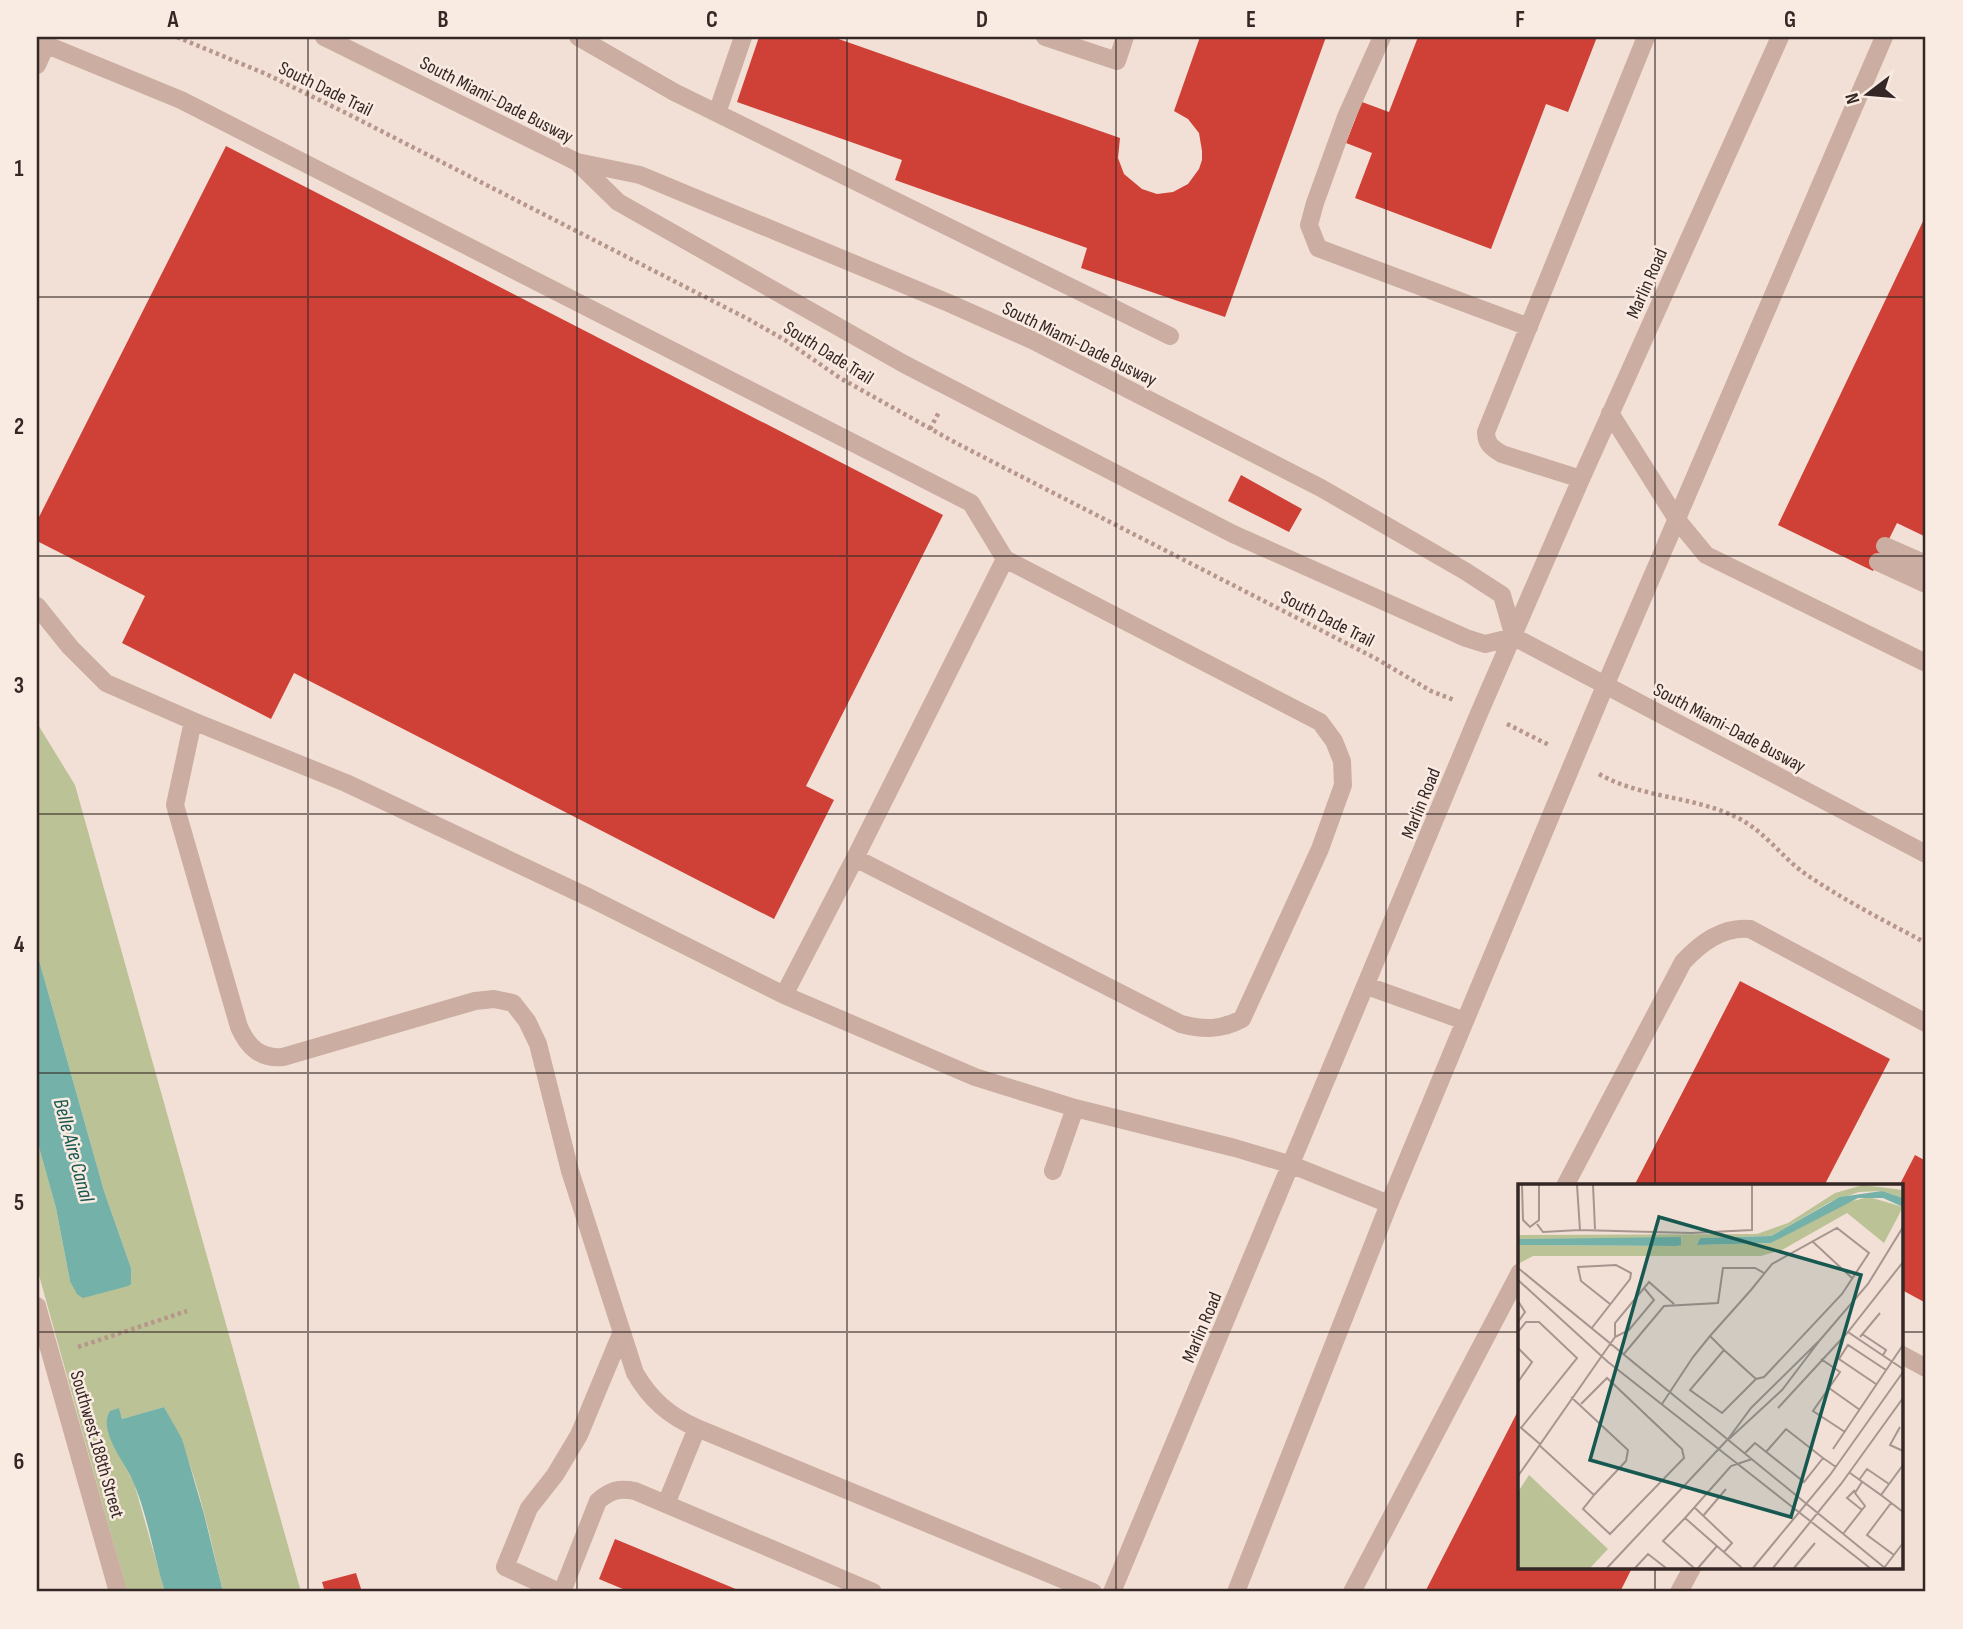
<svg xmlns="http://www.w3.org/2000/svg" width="1963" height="1629" font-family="'Sofia Sans Condensed',sans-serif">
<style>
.green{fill:#bbc295}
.water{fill:#73b1a9}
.building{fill:#cf4037}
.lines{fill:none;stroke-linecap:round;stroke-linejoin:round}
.path{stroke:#b7968b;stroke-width:4.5;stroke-dasharray:3.5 3.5;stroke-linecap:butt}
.minor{stroke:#cbada1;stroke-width:18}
.grid{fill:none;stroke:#352725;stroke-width:2;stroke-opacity:0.55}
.labels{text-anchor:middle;stroke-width:5;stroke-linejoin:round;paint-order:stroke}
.street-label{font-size:19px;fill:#352725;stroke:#faebe2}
.water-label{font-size:21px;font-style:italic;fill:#175951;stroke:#faebe2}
.inset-road{fill:none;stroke:#a6968f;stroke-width:2}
.view{fill:#175951;fill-opacity:0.15;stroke:#175951;stroke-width:3.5}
.inset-edge{fill:none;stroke:#352725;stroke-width:3.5}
.neatline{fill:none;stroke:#352725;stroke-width:2.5}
.grid-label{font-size:23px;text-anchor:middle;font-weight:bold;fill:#352725}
</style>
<rect width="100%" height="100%" fill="#f2e0d6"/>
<path class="green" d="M37 723 75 785 301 1592H223C208 1530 196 1463 164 1407L122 1419 119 1409V1455L134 1483 165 1592H127L37 1268V1140L56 1208 70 1281 131 1283V1268L104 1191 37 953Z"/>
<path class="water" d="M37 953 104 1191 131 1268V1284L128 1286 83 1298 77 1294 70 1281 56 1208 37 1140Z
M164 1407 182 1439 204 1514 223 1592H165C153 1555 148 1513 131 1477 123 1460 98 1430 110 1411L119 1408 122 1419Z"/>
<path class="building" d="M759 37H833L1120 138 1118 158 1124 174 1142 189 1157 194 1173 192 1188 184 1199 169 1202 160V151L1199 133 1188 119 1174 111 1200 37H1326L1225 317 1081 268 1087 248 895 180 902 160 737 102Z
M1418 37H1597L1568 112 1546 104 1491 249 1355 198 1372 153 1346 143 1362 102 1389 112Z
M226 146 943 515 806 786 834 800 774 919 294 673 271 719 122 643 145 596 37 541V521Z
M1926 215V537L1897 523 1873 571 1778 525Z
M1241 475 1302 509 1289 532 1228 501Z
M1740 981 1890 1059 1824 1186H1634Z
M1915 1155 1926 1161V1303L1902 1290V1186H1899Z
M1520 1407V1568H1632L1620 1592H1425Z
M615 1539 743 1592H630L599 1579Z
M356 1573 362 1592H325L322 1582Z"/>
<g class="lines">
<path class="path" d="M177 37 266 74 346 113 748 319 785 340 840 378 956 443 1375 658 1431 691 1454 700
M930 429 939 412
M1507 724 1549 745
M1599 774C1641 798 1693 796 1736 817 1766 831 1783 860 1810 877 1847 902 1887 922 1926 943
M78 1347 187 1311"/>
<path class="minor" d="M324 37 577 162
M578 37 674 92 1170 336
M1045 37 1117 61 1125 37
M1382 37 1346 117 1315 203 1309 225 1318 248 1529 327
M37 41 181 100 971 503 1005 559 1320 722 1334 741 1342 761 1343 785 1320 849 1242 1019C1221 1030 1204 1030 1181 1024L855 858 784 995
M37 65 46 45
M717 113 743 37
M1610 413 1678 521 1706 555 1926 663
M1581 479 1502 454C1492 448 1486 444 1486 432L1646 37
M1885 546 1926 564
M1878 562 1926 584
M37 606 70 647 106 683 193 721 346 783 590 898 784 995 975 1077 1075 1108 1235 1148 1292 1165 1389 1204
M1514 637 1502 595 1465 571 1321 488 1032 340 951 304 640 175 577 162 618 202 904 364 1233 534 1466 638 1485 644 1514 637 1926 854
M193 721 175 805 239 1027C248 1047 260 1059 283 1057L475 1001 494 999 513 1003 527 1021 538 1044 570 1171 635 1373C650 1399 669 1416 697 1428L1093 1592
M855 858 1005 559
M1367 986 1465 1021
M1053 1171 1075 1108
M1565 1186 1683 962C1700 944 1722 926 1750 929L1926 1023
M37 1306 118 1592
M1902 1355 1926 1368
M666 1504 697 1428
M559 1592 505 1567 529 1508 555 1475 579 1435 621 1334
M562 1592 598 1501C611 1490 619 1488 635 1491L873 1592
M1112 1592 1480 711 1581 479 1780 37
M1236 1592 1389 1204 1465 1021 1605 686 1884 37
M1352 1592 1520 1272
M1679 1592 1692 1568"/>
</g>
<path class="grid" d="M308 37V1592M577 37V1592M847 37V1592M1116 37V1592M1386 37V1592M1655 37V1186M37 297H1926M37 556H1926M37 814H1926M37 1073H1926M37 1332H1520M1902 1332H1926M1655 1568V1592"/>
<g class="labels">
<g class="street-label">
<text transform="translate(326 88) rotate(26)" y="7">South Dade Trail</text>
<text transform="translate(497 99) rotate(27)" y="7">South Miami-Dade Busway</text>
<text transform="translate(1646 283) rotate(-66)" y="7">Marlin Road</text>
<text transform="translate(1080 343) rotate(26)" y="7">South Miami-Dade Busway</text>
<text transform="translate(829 352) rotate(32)" y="7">South Dade Trail</text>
<text transform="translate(1328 618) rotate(27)" y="7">South Dade Trail</text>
<text transform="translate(1730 727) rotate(28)" y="7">South Miami-Dade Busway</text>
<text transform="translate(1420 803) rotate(-68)" y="7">Marlin Road</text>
<text transform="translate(1201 1327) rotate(-67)" y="7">Marlin Road</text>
<text transform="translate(98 1444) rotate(74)" y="7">Southwest 188th Street</text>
</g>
<g class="water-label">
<text transform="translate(74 1150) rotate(75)" y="7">Belle Aire Canal</text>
</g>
</g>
<g transform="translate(1518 1184)">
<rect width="385" height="385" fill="#f2e0d6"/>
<path d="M345 1 385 6V14L364 7 341 8 312 18 253 52 182 54 179 61 253 59 326 19 351 13 385 23 366 59 329 29 264 66 243 72H15L0 80V61L158 62 164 54 0 55V51L239 50 270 39 317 9ZM11 291 90 365 72 384H0V308Z" fill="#bbc295"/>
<path d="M364 7 385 14V23L365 14H340L253 59 179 61 182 54 253 52 322 13ZM163 53V61L158 62 0 61V55Z" fill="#73b1a9"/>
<path class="inset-road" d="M4 1 5 36 12 43 21 36V1M59 1 62 46 173 49 234 46V1M75 1 77 45M19 40 25 48 62 46M294 57 335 95M385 78 330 148 385 185M0 84 367 384M0 96 90 178 352 384M0 117 7 128 0 138M73 145 112 95 113 89 98 81 60 83 63 97 92 120M0 148 8 138H21L59 174 3 244M344 150 368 166 365 171M97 153V139L131 98 156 120M342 153 362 129M302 156 350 100 385 43M0 164 14 178 0 198M206 166 238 195M105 171 146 122 200 119 205 84H237L246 89M303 175 322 188 295 227 327 248M358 200 321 175 330 161 368 186M311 204 342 226M53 213 110 266 108 277 76 311M144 220 175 173 192 152 233 106 254 80 319 44 351 69 324 110 246 193 238 195 204 229 172 206 206 166 192 152M260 224 330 148M2 243 22 260M382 243 372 261 385 267M21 261 76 311 65 325 92 350 166 274 164 265 89 194 63 220M315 265 385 161M248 268 268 245 305 274M227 269 237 259 286 298 305 274 318 283M332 289 363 311 385 281M0 292 97 153 111 146 136 116 126 104M341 296 349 285 371 300M337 306 329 314 344 326M363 311 385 328M373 319 349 351 376 371M176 323 214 359 206 368M185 332 208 305M167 334 145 357 176 384M325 350 347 322 337 309 344 298M89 384 210 255 233 224 302 156 264 206 211 255M117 384 130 370 148 384M180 384 199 362M224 384 167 334 213 282 234 275M235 384 312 291 385 188M255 384 323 300 385 214M276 384 297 359M366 384 385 359"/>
<path class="view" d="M141 33 343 91 273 333 72 276Z"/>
<rect width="385" height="385" class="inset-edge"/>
</g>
<rect width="1963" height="1629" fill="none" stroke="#faebe2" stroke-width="77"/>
<g transform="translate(1868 94) rotate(254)" stroke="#faebe2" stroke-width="5" paint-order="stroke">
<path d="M0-5L12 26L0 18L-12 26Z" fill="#352725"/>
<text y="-10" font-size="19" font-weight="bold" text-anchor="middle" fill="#352725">N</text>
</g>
<rect x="38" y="38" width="1886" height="1552" class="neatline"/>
<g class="grid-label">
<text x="173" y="27">A</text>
<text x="443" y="27">B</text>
<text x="712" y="27">C</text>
<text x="982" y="27">D</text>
<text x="1251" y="27">E</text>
<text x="1520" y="27">F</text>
<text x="1790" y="27">G</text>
<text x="19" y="176">1</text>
<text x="19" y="434">2</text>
<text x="19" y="693">3</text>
<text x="19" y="952">4</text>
<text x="19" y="1210">5</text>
<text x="19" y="1469">6</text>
</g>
</svg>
